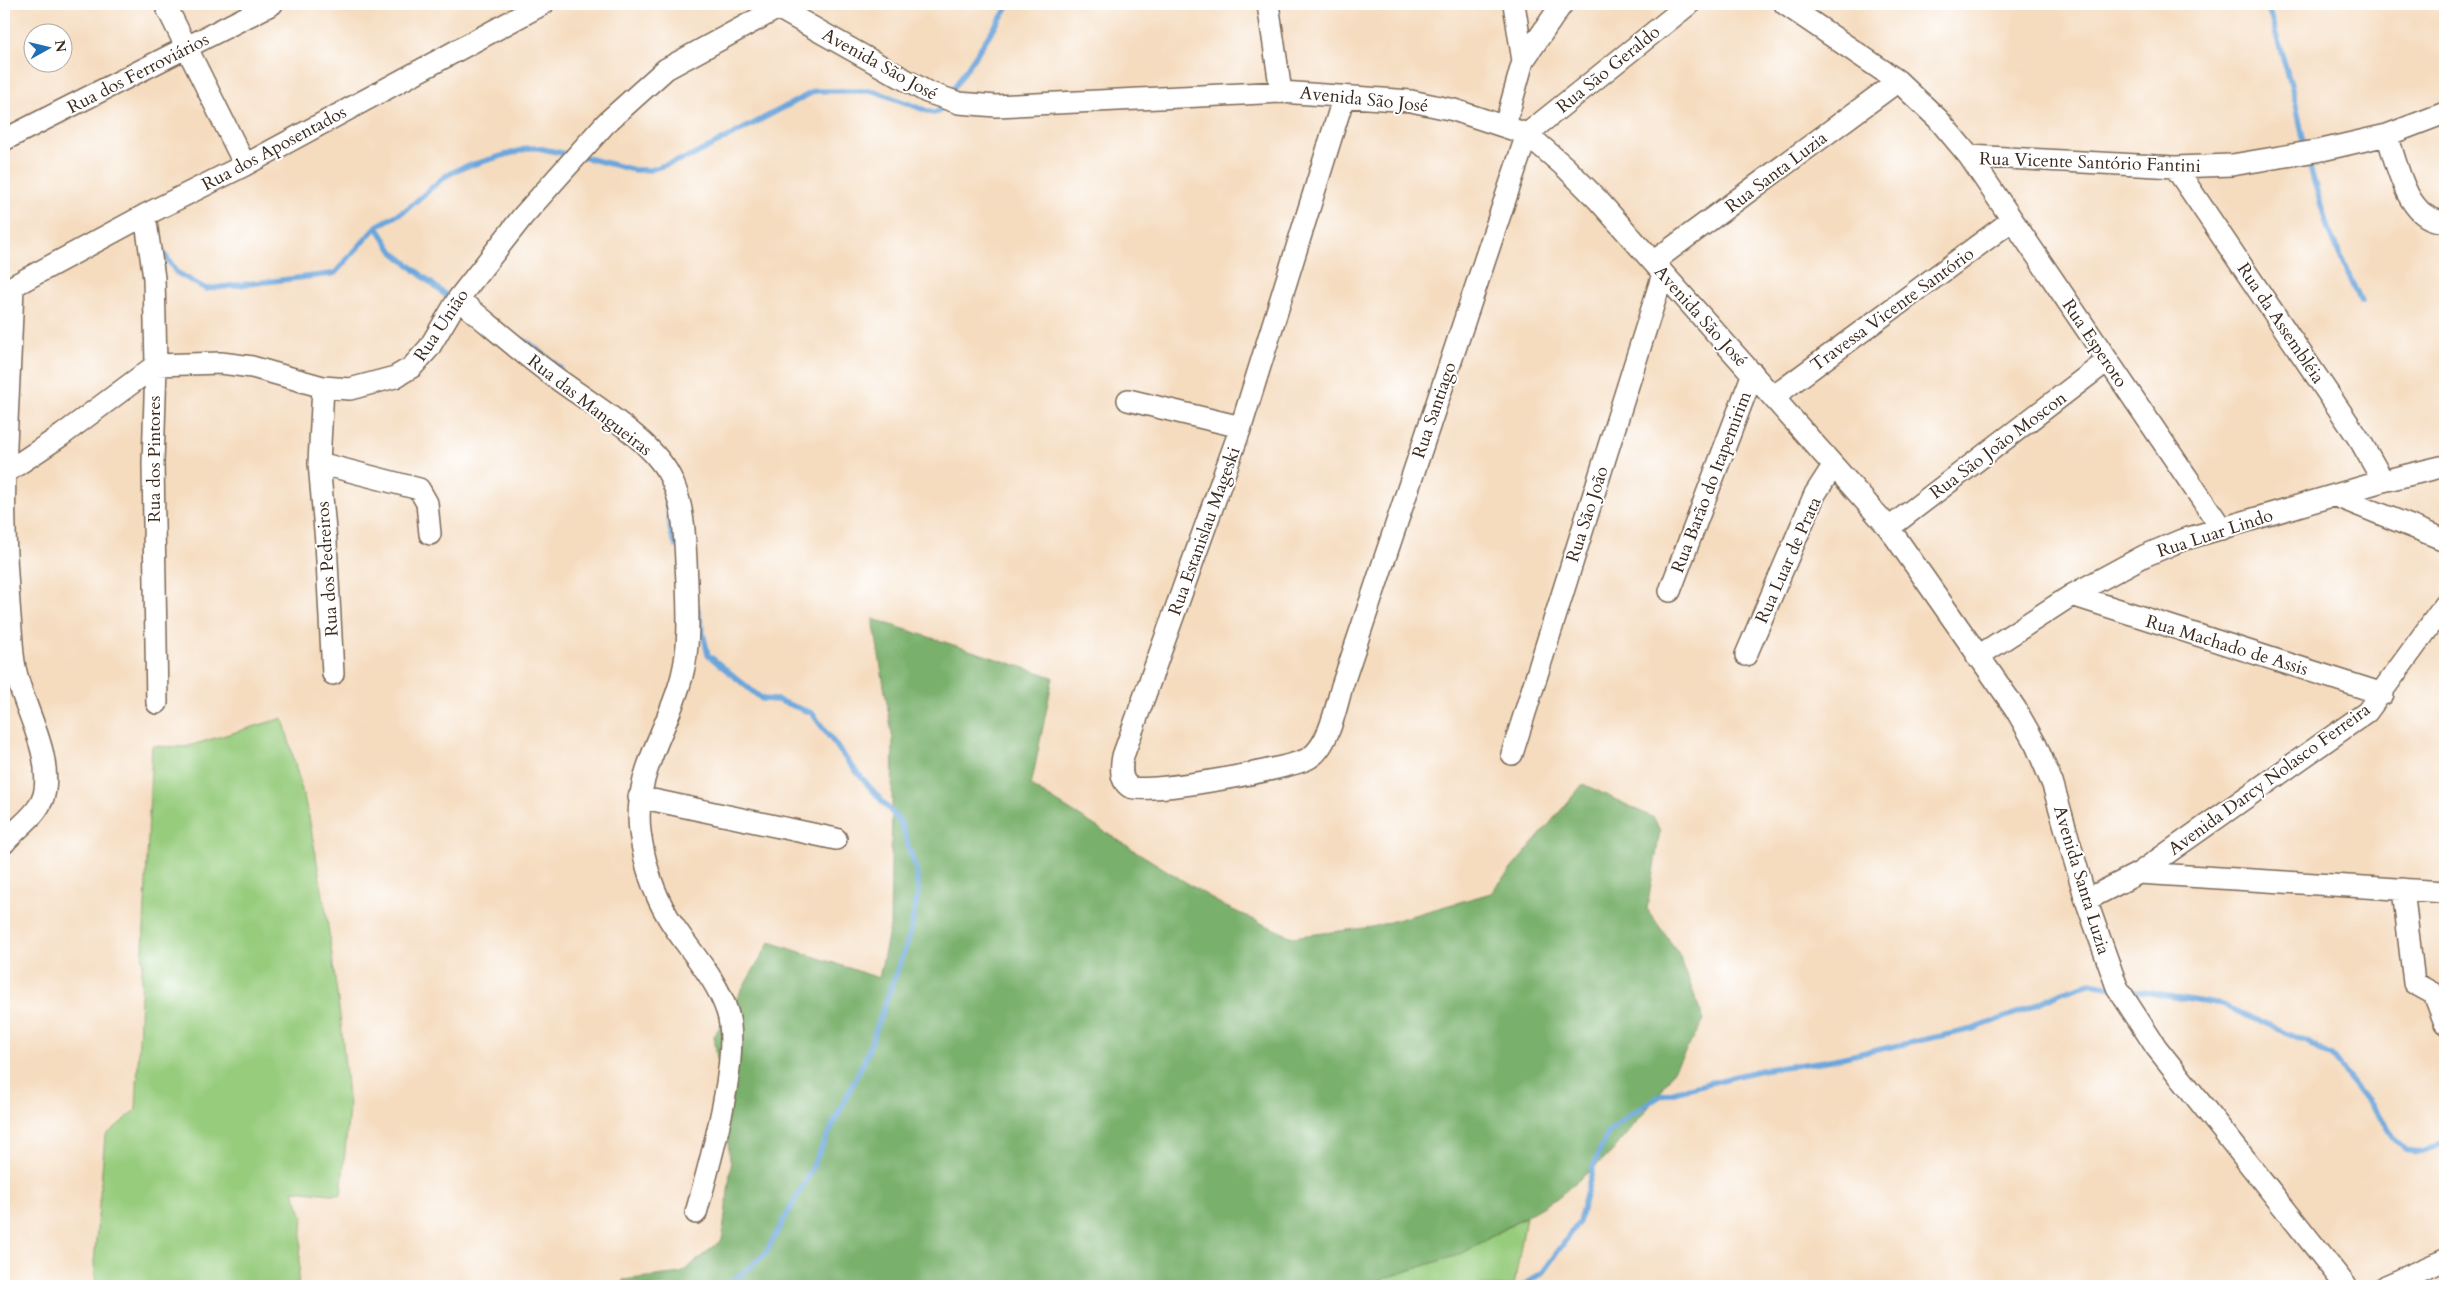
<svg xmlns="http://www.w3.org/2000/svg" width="2449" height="1290" font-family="Cardo,serif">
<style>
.green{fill:#97cc7d;stroke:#697b4e}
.forest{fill:#79b06c;stroke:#5a6d45}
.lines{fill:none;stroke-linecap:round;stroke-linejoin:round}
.stream{stroke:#6aa6db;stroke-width:5.5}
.minor-casing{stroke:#7c6856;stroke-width:24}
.minor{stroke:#fff;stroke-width:21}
.labels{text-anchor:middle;stroke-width:4;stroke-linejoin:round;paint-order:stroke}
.street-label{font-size:18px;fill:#3b2a1e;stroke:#fff}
</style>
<rect width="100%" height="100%" fill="#fff"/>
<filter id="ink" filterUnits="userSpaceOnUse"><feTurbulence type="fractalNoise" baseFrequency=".02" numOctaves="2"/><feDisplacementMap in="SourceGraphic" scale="10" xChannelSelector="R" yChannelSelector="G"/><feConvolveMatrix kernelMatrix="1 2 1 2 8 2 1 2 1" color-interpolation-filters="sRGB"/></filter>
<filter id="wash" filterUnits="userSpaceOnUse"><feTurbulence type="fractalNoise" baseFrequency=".0096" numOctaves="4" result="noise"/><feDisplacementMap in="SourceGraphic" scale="20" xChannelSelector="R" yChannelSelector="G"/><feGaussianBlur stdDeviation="1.12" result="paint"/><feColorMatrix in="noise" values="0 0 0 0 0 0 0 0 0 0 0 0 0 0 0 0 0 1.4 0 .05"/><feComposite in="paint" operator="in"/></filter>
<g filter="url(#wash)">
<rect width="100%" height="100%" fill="#f5dcbf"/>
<path class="green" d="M283 718 309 817 327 918 341 1024 349 1108 341 1195 293 1190 303 1217 298 1286H96L94 1263 105 1136 136 1110 152 746 185 747Z
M1526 1217 1514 1286H1360L1461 1254Z"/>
<path class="forest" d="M873 619 1053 677 1031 786 1224 906 1292 937 1372 927 1491 893 1583 784 1654 818 1660 831 1647 909 1679 954 1704 1021 1660 1093 1611 1153 1557 1198 1461 1254 1360 1286H622L623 1280 681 1273 722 1240 731 1166 714 1036 770 942 879 978 890 927 893 740Z"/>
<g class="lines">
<path class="stream" d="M2267 4 2294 95 2305 148
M949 95 1010 4
M583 157 634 170H650L692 156 815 91H874L933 113 938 112 944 103
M2307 157 2328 229 2361 302
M377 227 393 252 453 301
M157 243 176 272 206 289 331 274 335 273 377 226 406 210 444 177 461 168 529 148H538L571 155
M522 340 530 344 560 368
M665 487 671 533 676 546
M697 606 708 655 762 699 777 700 812 713 849 763 901 823 916 870 918 892 910 935 866 1057 806 1180 765 1254 737 1278 722 1286
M2126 989 2222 1005 2306 1041 2332 1056 2405 1150C2420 1157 2432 1148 2445 1141
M1522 1286 1543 1272 1579 1222 1594 1164 1608 1133 1628 1116 1662 1095 1761 1070 1826 1061 1973 1029 2022 1011 2062 992 2090 983 2112 987"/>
</g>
</g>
<g filter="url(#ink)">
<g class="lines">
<defs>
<path id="minor" d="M165 4 245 165
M771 4 927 92 959 103 996 106 1281 92 1411 101 1454 110 1527 134 1565 167 1598 200 1889 528 2015 708 2036 745 2053 785 2086 900 2117 987 2156 1047 2346 1286
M1268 4 1281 92
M1514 4 1523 61
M1785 4 1898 81 1938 119 1969 156 2222 529
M1344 96 1241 427 1123 756C1121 766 1120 781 1130 787 1145 795 1292 769 1309 758 1329 746 1336 707 1342 686L1527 134 1689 4
M1505 126 1523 61 1562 4
M2387 135C2397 163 2407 223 2445 221
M4 140 272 4
M1969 156 2175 167 2232 165 2322 150 2387 135 2445 113
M2175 167 2361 442 2383 481
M145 215 154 278 156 365 153 463 157 703
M1653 262 1898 81
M4 291 145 215 245 165 543 4
M458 299C488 323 517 349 548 372 585 401 656 439 673 483 686 513 685 549 687 582 688 614 690 645 682 676 668 731 633 772 640 832 644 861 653 892 668 917 687 949 715 975 727 1011 742 1055 709 1166 696 1213
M323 387 319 463 326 542 333 674
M1773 397 2011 221
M1128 400 1241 427
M319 463 419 489 427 503 430 534
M5 473 62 435 156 365 221 363 252 367 323 387 350 389 395 377 412 367 429 348 458 299 523 216 606 123 666 69 778 8
M2336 496 2445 540
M1889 528 2107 361
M1670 591 1753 373
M2072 595 2383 694
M1746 655 1815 494 1833 466
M1977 657 2072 595 2144 556 2182 540 2383 481 2445 466
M1512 754 1663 274
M639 797 836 839
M4 843C18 826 42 813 45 790 51 744 17 700 13 654 8 594 3 533 5 472 7 410 11 348 13 286
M2139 873 2445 892
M2403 889 2414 983 2434 994 2445 1023
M2086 900 2139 873 2367 712 2445 605
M2385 1286 2445 1260"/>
</defs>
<use href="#minor" class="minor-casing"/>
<use href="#minor" class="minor"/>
</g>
</g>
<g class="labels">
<g class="street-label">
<text transform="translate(880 64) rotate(29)" y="6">Avenida São José</text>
<text transform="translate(1608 69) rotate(-39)" y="6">Rua São Geraldo</text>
<text transform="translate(138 73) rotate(-27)" y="6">Rua dos Ferroviários</text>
<text transform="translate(1364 99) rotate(6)" y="6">Avenida São José</text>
<text transform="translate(274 148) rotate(-28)" y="6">Rua dos Aposentados</text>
<text transform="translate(2090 162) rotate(2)" y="6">Rua Vicente Santório Fantini</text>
<text transform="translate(1776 172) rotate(-37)" y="6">Rua Santa Luzia</text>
<text transform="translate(1892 309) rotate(-36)" y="6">Travessa Vicente Santório</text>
<text transform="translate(1701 316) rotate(48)" y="6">Avenida São José</text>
<text transform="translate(2281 323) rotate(56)" y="6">Rua da Assembléia</text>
<text transform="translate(441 325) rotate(-56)" y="6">Rua União</text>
<text transform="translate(2095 343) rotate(56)" y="6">Rua Esperoto</text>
<text transform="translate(590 405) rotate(38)" y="6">Rua das Mangueiras</text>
<text transform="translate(1434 410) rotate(-71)" y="6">Rua Santiago</text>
<text transform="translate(1998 445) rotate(-37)" y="6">Rua São João Moscon</text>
<text transform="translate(154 459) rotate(-90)" y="6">Rua dos Pintores</text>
<text transform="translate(1711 482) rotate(-69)" y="6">Rua Barão do Itapemirim</text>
<text transform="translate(1587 514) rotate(-72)" y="6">Rua São João</text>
<text transform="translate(1204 531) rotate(-70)" y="6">Rua Estanislau Mageski</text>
<text transform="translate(2215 533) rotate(-18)" y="6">Rua Luar Lindo</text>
<text transform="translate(1788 560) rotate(-66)" y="6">Rua Luar de Prata</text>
<text transform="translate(327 569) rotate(-94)" y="6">Rua dos Pedreiros</text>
<text transform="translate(2227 645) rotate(17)" y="6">Rua Machado de Assis</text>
<text transform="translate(2269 779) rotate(-36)" y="6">Avenida Darcy Nolasco Ferreira</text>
<text transform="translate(2082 880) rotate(73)" y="6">Avenida Santa Luzia</text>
</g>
</g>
<rect width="2449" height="1290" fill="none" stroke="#fff" stroke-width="20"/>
<g transform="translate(48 48) rotate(82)"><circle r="24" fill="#ffffff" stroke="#b1aaa5"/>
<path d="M0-4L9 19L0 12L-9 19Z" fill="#1f6fb2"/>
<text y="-8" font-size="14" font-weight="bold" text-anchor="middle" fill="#3b2a1e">N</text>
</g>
</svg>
